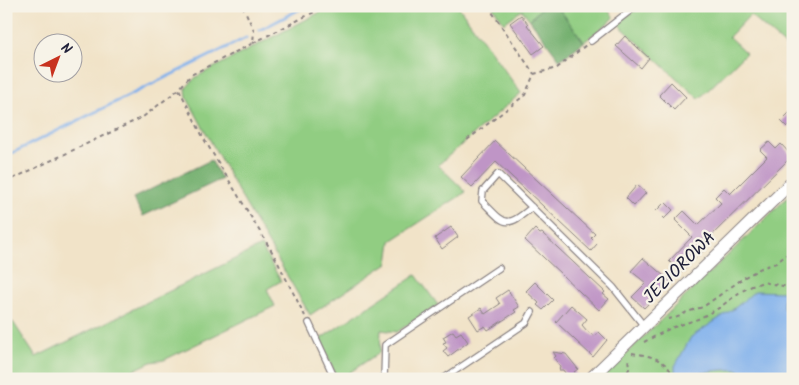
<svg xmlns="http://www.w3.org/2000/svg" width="799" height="385" font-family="Kalam,sans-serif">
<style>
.green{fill:#91cd82;stroke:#5a785e}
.forest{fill:#74b070;stroke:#4b6956}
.water{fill:#81b1ec;stroke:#526a94}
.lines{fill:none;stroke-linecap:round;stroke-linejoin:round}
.stream{stroke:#81b1ec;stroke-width:3}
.building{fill:#bf95c6}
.service-casing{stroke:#8a8282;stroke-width:8}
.minor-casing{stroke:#8a8282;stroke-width:13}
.path{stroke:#8a8282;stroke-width:2;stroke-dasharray:4 4;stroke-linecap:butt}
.service{stroke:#fff;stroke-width:5.5}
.minor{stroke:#fff;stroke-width:11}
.labels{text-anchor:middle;stroke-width:4.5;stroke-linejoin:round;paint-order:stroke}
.street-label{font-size:18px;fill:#22223b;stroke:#f7f3e8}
</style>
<rect width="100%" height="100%" fill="#f7f3e8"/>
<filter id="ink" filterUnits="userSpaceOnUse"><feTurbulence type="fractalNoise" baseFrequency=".02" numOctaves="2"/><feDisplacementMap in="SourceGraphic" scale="10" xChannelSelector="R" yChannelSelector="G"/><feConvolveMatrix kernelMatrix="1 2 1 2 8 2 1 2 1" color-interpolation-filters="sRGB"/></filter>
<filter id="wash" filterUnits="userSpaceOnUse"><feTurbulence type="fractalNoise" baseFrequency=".0096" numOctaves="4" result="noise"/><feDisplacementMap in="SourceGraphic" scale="20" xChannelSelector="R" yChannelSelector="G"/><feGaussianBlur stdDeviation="1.12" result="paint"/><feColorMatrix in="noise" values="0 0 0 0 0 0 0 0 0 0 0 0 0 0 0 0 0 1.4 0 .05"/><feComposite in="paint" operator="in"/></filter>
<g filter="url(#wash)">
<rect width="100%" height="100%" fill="#f1e3c8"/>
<path class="green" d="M332 6H458L521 93 438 165 466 192 391 241 388 263 310 315 239 193 187 98 186 88 196 77Z
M492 6H543L530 20 522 10 504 23Z
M557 6H606L614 18 584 42Z
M638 6H790L793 9V47L790 50 750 15 729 37 746 53 699 99 617 23Z
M793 192V379H600Z
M261 246 281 281 267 289 275 306 164 360 151 362 115 379H6V325L13 322 36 357Z
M416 275 438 305 397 332 381 330 380 352 340 379H337L320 339Z"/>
<path class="forest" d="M543 6H557L584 42 560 60 530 20Z
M211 160 222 179 143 216 133 198Z"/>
<path class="water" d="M755 291 784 292 783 308 789 313 793 312V379H743L739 370C725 369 708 371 695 375 687 377 683 380 675 377V366L691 337 736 307Z"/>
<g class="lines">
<path class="stream" d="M260 30 306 6
M6 156 246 38"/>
</g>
<g id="blocks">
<path class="building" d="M521 15 528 24 527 25 544 46 533 54 510 23Z
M625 36 649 58 641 68 616 46Z
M671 82 686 97 674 110 659 95Z
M793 109V122L787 127 781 121Z
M495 141 595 234 591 238 597 244 591 251 496 162 472 187 461 177Z
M769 142 776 149 781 144 792 156 700 247 704 250 681 273 669 261 692 237 675 220 684 211 698 225 721 203 715 197 724 188 730 194 767 157 760 150Z
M637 185 646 193 634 206 626 198Z
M665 202 673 210 664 219 656 211Z
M451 227 458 237 442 249 435 238Z
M535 229 540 234 542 233 605 292 603 294 609 299 599 310 525 240Z
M643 258 671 282 644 308 632 297 646 283 631 271Z
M535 282 553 300 543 310 537 305 539 303 526 291Z
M508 290 519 307 514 310 516 312 488 330 485 326 478 330 469 316 481 308 485 314 500 304 496 298Z
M571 305 587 319 582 325 587 331 594 336 599 332 607 340 593 357 556 322Z
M453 331 456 335 461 332 468 342 448 357 443 351 447 348 443 343 446 342 443 337Z
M553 352 566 354 578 369 574 372 580 379H569L563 370H559L560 366 554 358 556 356Z"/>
</g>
</g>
<g filter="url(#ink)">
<use href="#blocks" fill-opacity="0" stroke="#8a8282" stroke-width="1"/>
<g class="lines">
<defs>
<path id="service" d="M591 41 636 6
M532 207C505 230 505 224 482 201L483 191 498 174 613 287 644 326
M309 323 335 379
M384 379 385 345 499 268
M443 379 526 323 532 312"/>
<path id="minor" d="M590 379 793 181"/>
</defs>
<use href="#service" class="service-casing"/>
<use href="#minor" class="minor-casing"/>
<path class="path" d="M243 6 254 31 253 43 191 75 179 89 204 139 274 255 305 316
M488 6 534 74
M253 43 326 6
M467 140 525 95 534 74 557 68 586 45
M6 182 143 117 179 89
M668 319 678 317 687 312 703 307 745 277 761 268 776 263 793 250
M644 342 671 328 698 319 719 308 740 292 752 286 763 282 793 288
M632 353C651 356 668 359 674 379
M624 379 629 369 628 357"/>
<use href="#service" class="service"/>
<use href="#minor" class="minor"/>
</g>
</g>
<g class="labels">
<g class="street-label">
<text transform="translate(679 267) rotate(-45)" y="6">JEZIOROWA</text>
</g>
</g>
<rect width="799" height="385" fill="none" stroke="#f7f3e8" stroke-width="25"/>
<g transform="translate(58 58) rotate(42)"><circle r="24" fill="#f7f3e8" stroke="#a29fa3"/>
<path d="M0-4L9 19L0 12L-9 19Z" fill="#c8321e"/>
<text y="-8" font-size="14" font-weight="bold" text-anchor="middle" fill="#22223b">N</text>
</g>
</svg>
